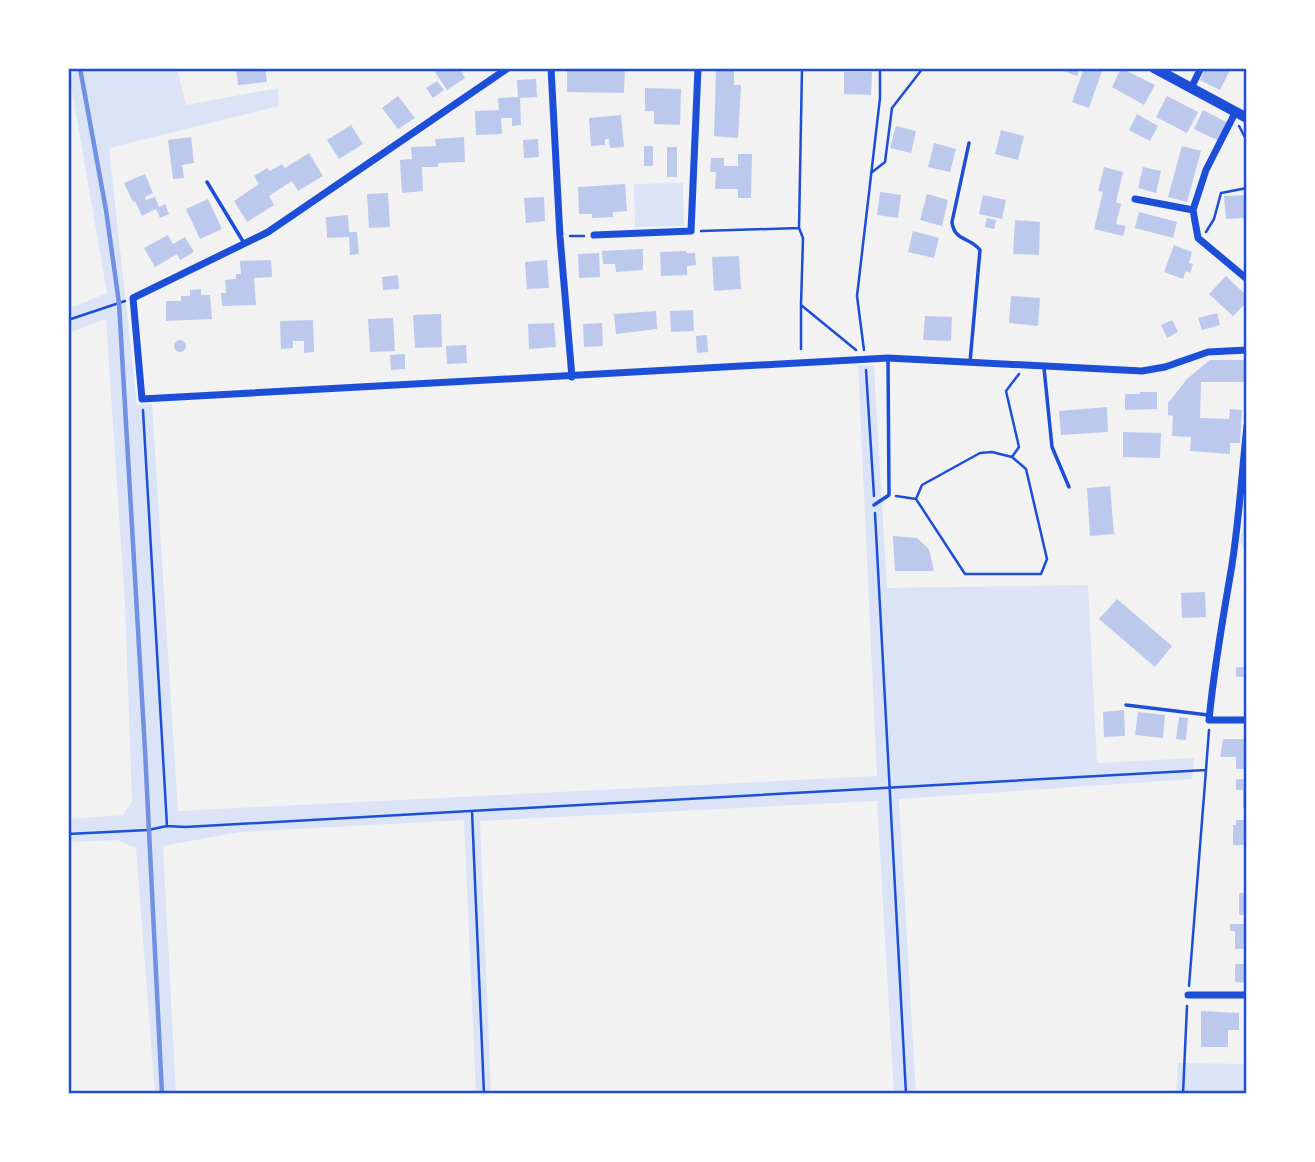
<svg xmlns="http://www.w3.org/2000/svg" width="1315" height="1162" font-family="Barlow,sans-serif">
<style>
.green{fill:#dbe4f7}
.building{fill:#bdc9ec}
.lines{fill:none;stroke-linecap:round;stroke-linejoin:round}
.path{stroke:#1d4ed8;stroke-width:2.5}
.service{stroke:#1d4ed8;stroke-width:3.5}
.minor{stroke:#1d4ed8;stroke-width:7}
.tertiary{stroke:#1d4ed8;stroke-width:10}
.rail{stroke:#7290e2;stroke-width:4.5}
.neatline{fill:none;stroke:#1d4ed8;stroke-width:2.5}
</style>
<rect width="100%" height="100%" fill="#f2f2f2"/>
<path class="green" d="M68 68H177L186 105 278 88 279 106 109 148 137 405 152 404 178 811 877 776 858 365 874 366 887 588 1088 585 1097 763 1194 758 1192 779 899 799 916 1094H894L877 801 480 821 491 1094H476L464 820 240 832 163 846 176 1094H155L136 848 117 840 68 842V819L123 815 132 801 125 604 106 319 68 333V309L107 293Z
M683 183 684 226 635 227 634 184Z
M1247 503V554L1240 541Z
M1178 1063 1247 1064V1094H1176Z"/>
<path class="building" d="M236 68H265L267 82 238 85Z
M440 68H459L465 78 447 90 435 72Z
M567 68H625L624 93 567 92Z
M716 68H732L734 71V85H741L738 138 714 136Z
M1056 68H1080L1077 76Z
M1084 68H1103L1089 108 1072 102Z
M1121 68 1155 85 1144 105 1112 87Z
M1206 68H1231L1220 90 1200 80Z
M844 72H872L871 95 844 94Z
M536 79 537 97 520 98 521 125 512 126V118H501L502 134 476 135 475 111 499 110 498 98 518 97 517 80Z
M437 81 444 90 433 98 426 88Z
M645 88 681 89 680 125 654 124V111H645Z
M398 96 415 118 398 129 382 108Z
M1167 96 1198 112 1187 133 1156 117Z
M1203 110 1228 123 1219 141 1194 129Z
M1137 114 1158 126 1150 141 1129 130Z
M621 115 624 147 610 148 609 139H605V145L591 146 589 118Z
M351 125 363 144 339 159 327 140Z
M896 126 916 131 911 153 890 148Z
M1001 130 1024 136 1018 160 995 154Z
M191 137 194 163 182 165 184 178 173 179 168 140Z
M464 137 465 162 438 163V167H422L423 191 402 193 400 160 412 159 411 147 436 146 435 139Z
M538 139 539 157 524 158 523 140Z
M934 143 956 149 950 172 928 167Z
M644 146H653V166H644Z
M1182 146 1201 151 1187 202 1168 197Z
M667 147H677V177H667Z
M309 153 323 176 298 191 292 181 269 196 274 205 247 222 234 201 259 184 254 176 267 168 270 171 282 164 285 168Z
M738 154H752L751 198H738V189H715L716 172H710L711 158H724V166H738Z
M1104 167 1123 172 1116 202 1121 204 1116 224 1126 226 1123 236 1094 229 1103 192 1098 191Z
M1143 167 1161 171 1156 193 1138 188Z
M145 174 153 193 145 197 146 200 155 197 159 207 165 204 169 214 160 218 156 209 142 216 135 201 133 202 124 183Z
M625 184 627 211 613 212V217L592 218V214H579L578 187Z
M880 192 901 195 898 218 877 215Z
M388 193 390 227 369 228 367 194Z
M927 194 948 200 942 226 920 220Z
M983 195 1006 200 1002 219 979 214Z
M1247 195V218L1226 219 1224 196Z
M544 197 545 221 526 223 524 198Z
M208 199 222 229 200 239 186 209Z
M1139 212 1177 222 1173 238 1135 228Z
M348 215 349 232H357L359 254 350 255 349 237 327 238 326 217Z
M987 218 996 220 994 229 985 227Z
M1015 220 1040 222 1039 255 1013 254Z
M913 231 939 238 934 258 908 252Z
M168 235 173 244 185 237 194 252 180 260 177 254 155 267 144 248Z
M1174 245 1192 252 1189 263 1193 264 1190 273 1186 271 1183 279 1164 272Z
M643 249V270L616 272 615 264H603L602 251Z
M686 251V253H695L696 265 687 266V275L661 276 660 252Z
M599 253 600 277 579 278 578 254Z
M739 256 741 289 714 291 712 257Z
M271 260 272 277 254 278 256 305 222 306 221 293H226L225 280 236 279V274H241L240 261Z
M547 260 549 288 527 289 525 262Z
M398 275 399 289 383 290 382 277Z
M1226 276 1247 296V302L1233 316 1209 294Z
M201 289V295H210L212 319 166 321V301H181V296H190V290Z
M1011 296 1040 298 1038 326 1009 323Z
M693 310 694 331 671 332 670 311Z
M656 311 657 329 616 334 614 314Z
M1217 313 1220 325 1202 330 1198 318Z
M441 314 442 347 415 348 413 315Z
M925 316 952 317 951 341 923 340Z
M393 318 395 351 370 352 368 319Z
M313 320 314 352 304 353V341H293V348L281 349 280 321Z
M1172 320 1178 332 1167 338 1161 325Z
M554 323 556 347 529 349 528 324Z
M602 323 603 346 584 347 583 324Z
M707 335 708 352 697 353 696 336Z
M174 346a6 6 0 1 1 12 0a6 6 0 1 1-12 0Z
M466 345 467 363 447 364 446 346Z
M405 354V369L391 370 390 355Z
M1210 360H1247V382H1201L1200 418 1229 419 1230 409 1242 410 1240 443H1230V454L1190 451 1191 437 1172 436 1173 416 1168 415V403L1187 379Z
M1140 392H1157V409L1125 410V394H1140Z
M1107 407 1108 432 1061 435 1059 411Z
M1123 432 1161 433 1160 458 1123 457Z
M1110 486 1114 534 1090 536 1087 488Z
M893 536 917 538 929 549 934 571H895Z
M1205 592 1206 617 1182 618 1181 593Z
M1117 599 1172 646 1155 667 1099 619Z
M1236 667H1247V677H1236Z
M1124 710 1125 736 1104 737 1103 712Z
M1138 712 1165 715 1163 738 1135 735Z
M1179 717 1188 718 1186 740 1176 739Z
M1223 739H1247V769H1236V757H1220Z
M1236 779H1247V808H1243V790H1236Z
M1236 820H1247L1246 845H1233V825H1236Z
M1244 852H1247V876H1244Z
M1239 893H1247V915H1239Z
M1230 924H1244V928H1247V949H1235V931H1230Z
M1235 964H1247V983L1235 982Z
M1201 1011 1239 1013V1030H1228V1047H1201Z"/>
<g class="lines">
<path class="path" d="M802 68 799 228 803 238 801 305 856 350
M1239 126 1247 141
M871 173 885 162 892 108 923 68
M701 231 799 228
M1206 232 1214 219 1221 193 1247 188
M570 236H584
M68 320 125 301
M801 349V305
M864 350 857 296 880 98V68
M866 370 874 496
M143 410 167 826
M1012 457 1019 447 1006 391 1019 374
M896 496 916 499 965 574H1041L1047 559 1026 469 1012 457 992 452 980 453 922 485 916 499
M875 513 906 1094
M472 811 484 1094
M68 834 148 830 167 826 185 827 1206 770 1209 730
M1189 986 1206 770
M1183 1094 1187 1006"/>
<path class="service" d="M969 143 952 222C954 241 970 237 980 250L970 362
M207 182 244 243
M1044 368 1052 447 1069 487
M874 505 889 495 888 358
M1126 705 1208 715"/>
<path class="minor" d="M508 68 268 232 133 298 142 399 888 358 1142 371 1165 367 1208 352 1247 350
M551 68 560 237 572 377
M1191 88 1201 68
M1235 113 1206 170 1193 210 1198 238 1247 279
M1135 199 1193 210
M594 235 691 231 698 68
M1247 426C1242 472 1239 519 1232 565 1223 617 1214 667 1209 720H1247
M1188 995H1247"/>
<path class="tertiary" d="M1154 68 1247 118"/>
<path class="rail" d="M80 68 106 210 119 303 145 750 162 1094"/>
</g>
<rect width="1315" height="1162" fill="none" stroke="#ffffff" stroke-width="140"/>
<rect x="70" y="70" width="1175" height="1022" class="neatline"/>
</svg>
